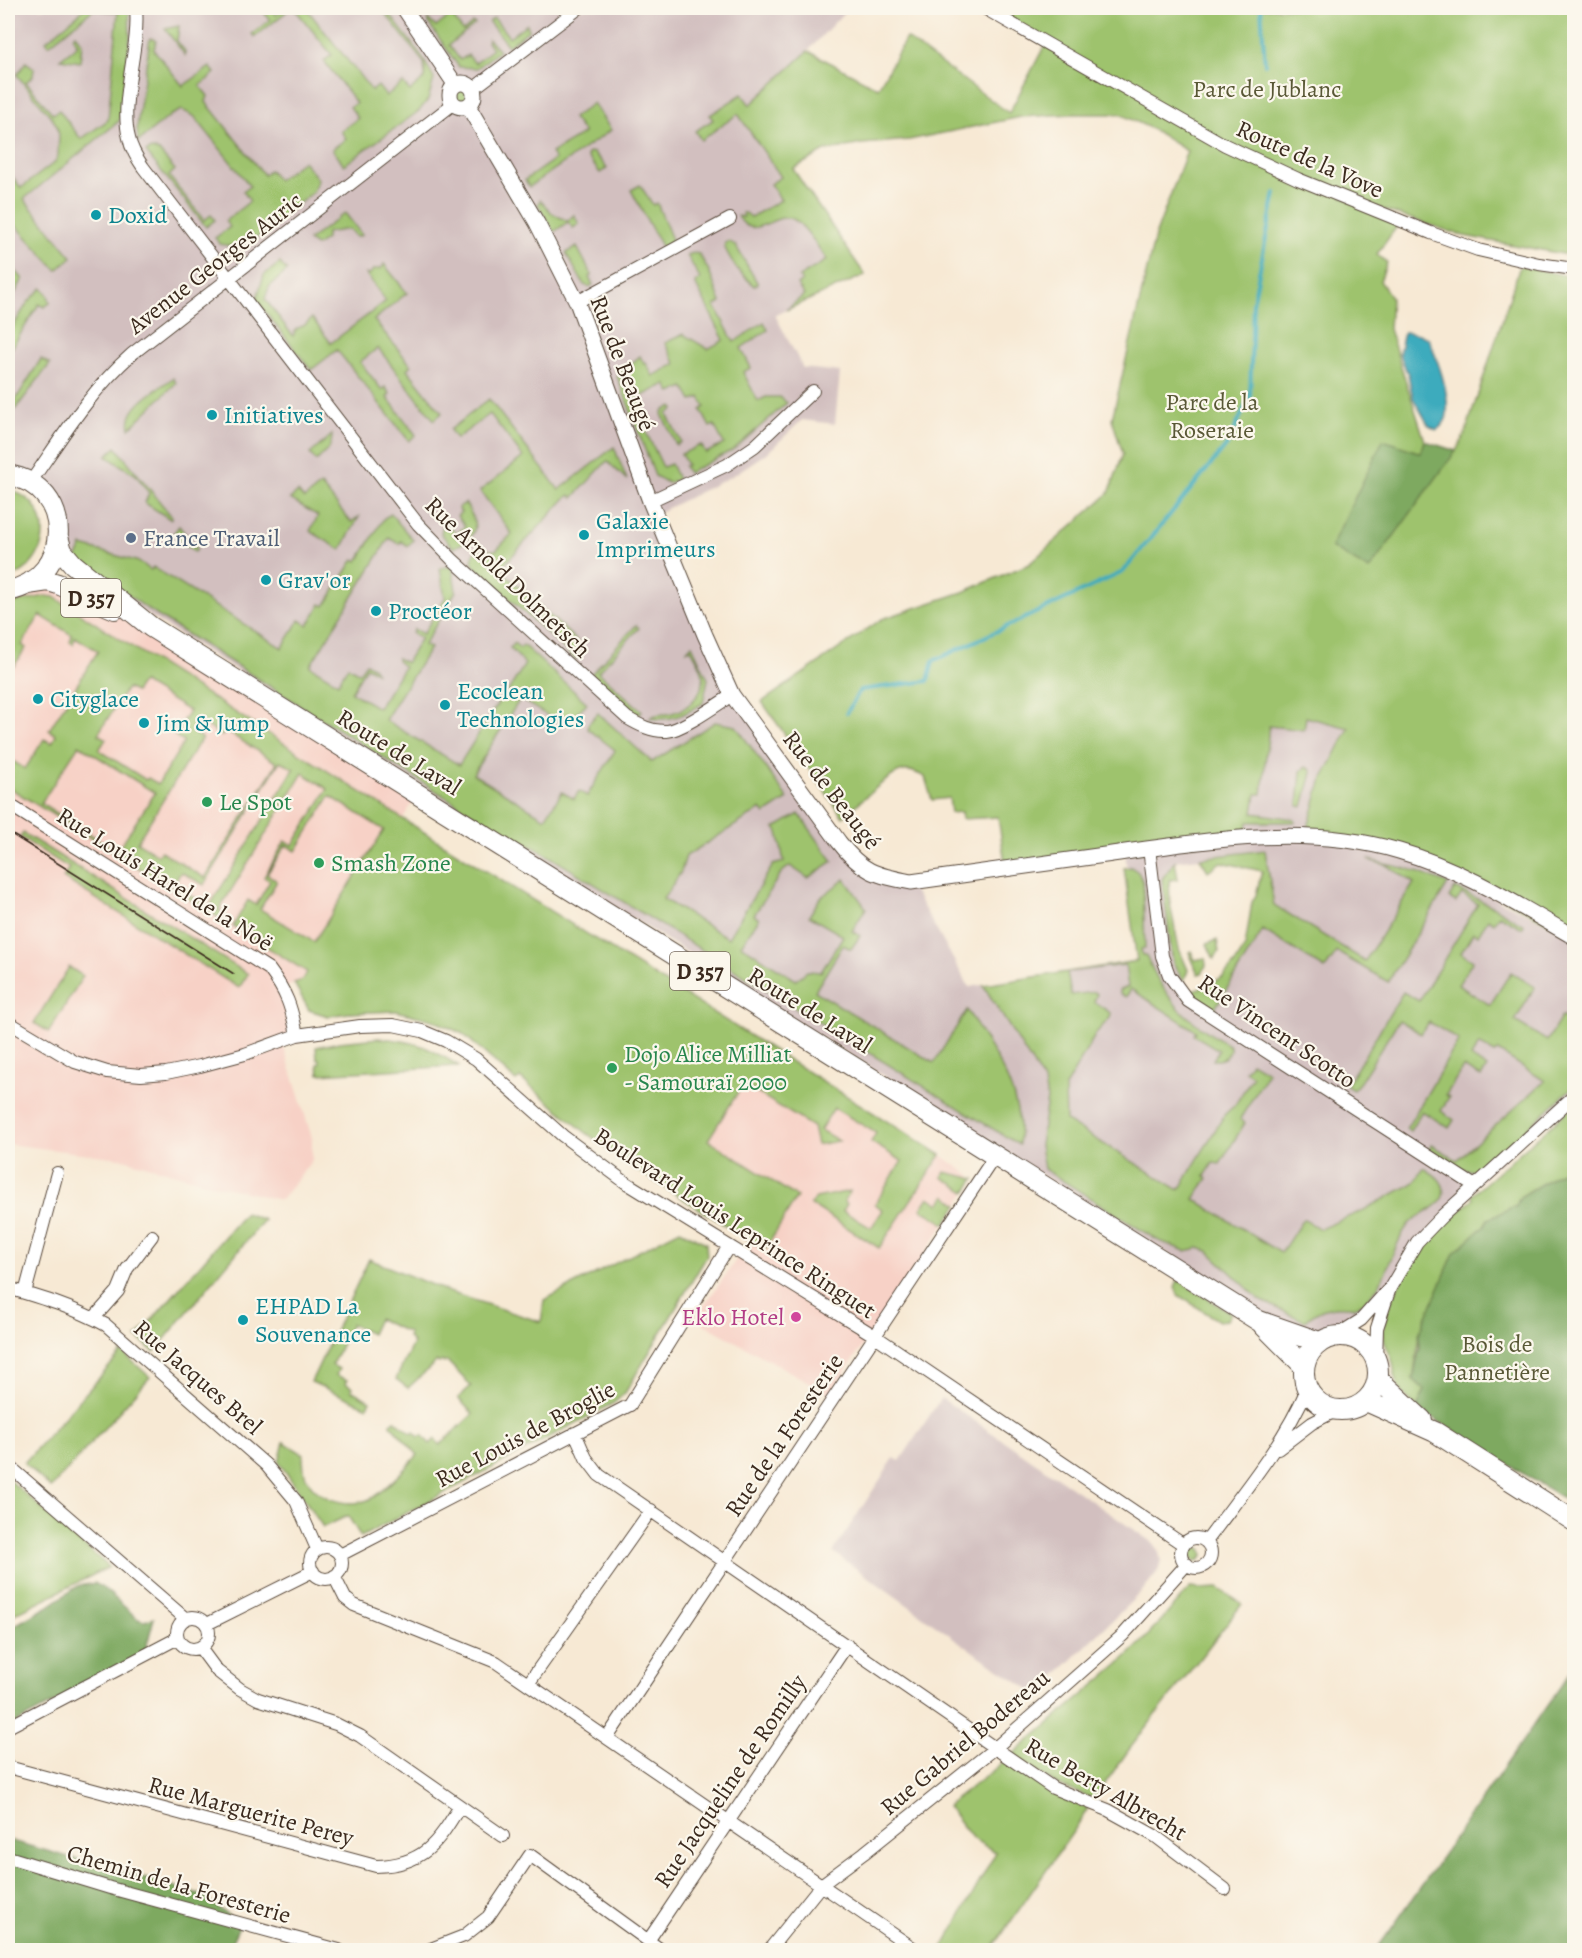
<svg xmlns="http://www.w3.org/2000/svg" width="1582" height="1958" font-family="Alegreya,serif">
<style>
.built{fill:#f7d1c6}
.industrial{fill:#d2bfbf;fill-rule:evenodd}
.green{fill:#9ec36d;stroke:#6c7646;stroke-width:1.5;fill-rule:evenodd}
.forest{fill:#7ea960;stroke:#5c6a3f;stroke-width:1.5}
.water{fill:#3eabbd;stroke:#3c6a6e;stroke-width:1.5}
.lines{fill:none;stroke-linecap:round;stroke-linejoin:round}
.stream{stroke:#3eabbd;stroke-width:4}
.minor-casing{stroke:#574739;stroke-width:14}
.tertiary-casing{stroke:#574739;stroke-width:17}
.primary-casing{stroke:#574739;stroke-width:22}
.minor{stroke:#fff;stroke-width:12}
.tertiary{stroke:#fff;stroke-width:15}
.primary{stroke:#fff;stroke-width:20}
.tram{stroke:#3b2a1e;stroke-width:1.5}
.culture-dot{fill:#0f9aa8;stroke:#fbf7ec;stroke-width:2}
.service-dot{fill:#5c6f8a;stroke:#fbf7ec;stroke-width:2}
.leisure-dot{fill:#2e9e5b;stroke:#fbf7ec;stroke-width:2}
.hotel-dot{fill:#d1479c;stroke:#fbf7ec;stroke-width:2}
.labels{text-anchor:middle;stroke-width:4.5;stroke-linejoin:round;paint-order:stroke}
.shield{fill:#fbf7ec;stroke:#75685c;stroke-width:1.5}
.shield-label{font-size:22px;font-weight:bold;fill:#3b2a1e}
.park-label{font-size:24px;fill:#595836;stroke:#fbf7ec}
.street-label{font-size:24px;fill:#3b2a1e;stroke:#fbf7ec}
.culture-label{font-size:24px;fill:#0d838f;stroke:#fbf7ec;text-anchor:start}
.service-label{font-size:24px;fill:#4e5e75;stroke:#fbf7ec;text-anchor:start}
.leisure-label{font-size:24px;fill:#27864d;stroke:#fbf7ec;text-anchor:start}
.hotel-label{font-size:24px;fill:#b23c85;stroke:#fbf7ec;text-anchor:end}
</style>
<rect width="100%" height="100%" fill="#fbf7ec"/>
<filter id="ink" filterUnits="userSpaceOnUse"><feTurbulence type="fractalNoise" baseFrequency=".0167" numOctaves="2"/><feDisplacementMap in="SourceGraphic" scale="12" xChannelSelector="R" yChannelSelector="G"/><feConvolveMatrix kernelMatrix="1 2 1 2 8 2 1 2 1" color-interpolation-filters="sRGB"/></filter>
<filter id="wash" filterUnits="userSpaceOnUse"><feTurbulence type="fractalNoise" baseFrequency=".008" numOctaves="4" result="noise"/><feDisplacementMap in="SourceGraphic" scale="24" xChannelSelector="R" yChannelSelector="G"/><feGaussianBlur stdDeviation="1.35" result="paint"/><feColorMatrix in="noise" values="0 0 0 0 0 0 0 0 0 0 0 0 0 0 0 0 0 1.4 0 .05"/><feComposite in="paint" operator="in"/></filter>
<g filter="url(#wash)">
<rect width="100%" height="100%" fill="#f7e9d4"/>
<path class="built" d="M48 581 151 627 418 794 303 980 284 988 297 1035 282 1041 312 1138V1160L281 1200 211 1184 120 1158 8 1144V591Z
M623 955 941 1155 975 1179 830 1394 695 1319 750 1240 635 1169 585 1132 520 1078Z"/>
<path class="industrial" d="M8 8H848L808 51 750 105 865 275 775 315 803 368 840 372 835 424 802 420 768 452 732 476 656 514 718 665 849 856 913 889 969 987 1137 961 1125 852 1261 704 1350 728 1321 782 1309 824 1308 836 1399 851 1574 937V1096L1442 1216 1390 1288 1337 1335 1319 1342 1300 1336 84 575 54 511 8 475ZM1265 850 1274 910 1214 1010 1198 1001 1173 963 1162 879 1175 861Z
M941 1398 1153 1543 1159 1553 1161 1560 1158 1571 1143 1590 1037 1694 975 1653 833 1552 894 1458 900 1461Z"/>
<path class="green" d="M86 8H129L130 37 119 121 24 199 72 257 57 270 8 217V171L21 188 55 162 58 156 59 135 57 126 52 118 17 75 26 62 34 68 33 76 26 82 53 114 59 110 81 139 108 120 118 12 94 9 49 45 46 41Z
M260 8H271L276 15 286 8H291L255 37 252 34 270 20Z
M294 8H306L372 91 378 86 386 96 403 83 410 91 425 78 424 63 381 8H385L423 58 434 79 428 100 419 111 344 165 332 149 346 139 341 131 358 118 350 107 356 103 324 61 332 55Z
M984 8H1548L1574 11V256L1464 236 1341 196 1398 225 1377 254 1387 263 1380 281 1391 297 1389 329 1425 441 1422 453 1331 547 1456 451 1465 434 1520 266 1574 277V937L1443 866 1308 836 1309 824 1321 782 1349 728 1306 717 1304 730 1269 726 1262 794H1256L1253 813 1294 819 1296 822H1248L1245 838 1006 869 998 817 962 819 961 812 951 813 949 798 932 800 925 777C919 774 911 769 903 771 888 774 856 806 843 817L762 702 882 619 963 592 1029 564 1109 493 1123 454 1112 419 1155 236 1187 151 1152 129 1120 114H1072L1021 117 909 140 862 144 825 151 793 169 865 275 786 310 804 295 797 285 802 281 799 277 827 260C819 249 805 225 793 219 775 211 752 244 738 216L744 217 742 213H746L751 217 781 200 770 184 781 177 738 114 701 140 695 131 713 120 710 115 742 94 750 105 808 51 878 88 906 38 1009 113 1046 43Z
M451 15 463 31 473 23 475 24 449 45 460 60 468 55 475 63 493 49 487 42 488 39 499 51 477 68 459 67 427 21 428 19 436 27Z
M494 18 509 37 527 24 529 30 508 46 489 22Z
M179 26 177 41 185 51V55L165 29Z
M75 34 82 43 80 62 60 59 78 45 73 37Z
M150 38 156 40 154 50 183 86 210 67 215 73 200 86 208 96 206 102 264 175 270 170 278 180 303 161 318 179 313 192 251 242 230 246 220 244 215 238 230 227 225 221 250 201 243 191 250 186 194 116 182 110 171 115 138 142 137 127Z
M455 95a7 7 0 1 1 14 0a7 7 0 1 1-14 0Z
M593 103 611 130 529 187 525 180 555 159 551 153 584 133 573 118Z
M151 149 159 151 175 170 169 176 204 220 211 215 215 220 206 227 146 152Z
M589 152 594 153 607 168 600 173 587 156Z
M640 185 653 205 657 203 673 242 662 248 631 190Z
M540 200 552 213 567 221 574 215 579 224 573 228 568 222 554 232 538 204Z
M345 213 362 235 356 237 349 229 326 233V239L316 246 308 241Z
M729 241 736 246 758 284 754 286 736 268 724 247 725 243Z
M577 247 592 275 589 277 593 285 589 287 584 285 566 253Z
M694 253 699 254 708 269 721 302 715 306 734 342 764 322 768 330 741 348 751 368 743 372 758 401 766 397H780L787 403 733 450 688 473 684 466 687 465 681 454 701 445 706 453 724 444 714 425 710 427 701 410 705 407 700 397 692 401 684 387 671 393 666 384 638 398 641 405 635 409 663 467 671 464 678 479 668 483 655 476 617 376 640 356 644 364 646 363 653 376 676 364 665 343 683 334 708 349 724 340 695 283 700 279 687 255Z
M8 262 23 279 8 305Z
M280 263 287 271 269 287 265 299 293 336 296 329 305 325 312 318 331 343 386 301 366 274H370L373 270 382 268 384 264 407 293 374 320 411 365 407 369 442 413 434 420 378 348 360 362 382 390 385 387 390 394 387 397 416 435 409 441 337 350 311 370 256 300 264 275Z
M42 288 48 295 50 303 44 307 39 304 8 354V326L12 328 28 302Z
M41 359 50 364 8 419V412Z
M173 378 176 383 130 428C124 407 158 389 173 378Z
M489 399 559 490 614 447 627 480 607 461 573 498 570 495 565 499 500 569 581 645 576 660 474 566 472 560 475 551 496 550 512 534 480 491 523 457 490 414 456 439 450 430Z
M672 406 674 409 667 414 681 442 676 445 662 414 663 411Z
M332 435C332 448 325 453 316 461L310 454Z
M116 447 172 517 170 519 145 503 149 493 136 475 106 456Z
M321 485 351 522 359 517 341 550 310 531 318 516 290 499 298 492 304 499Z
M8 489C17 492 25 496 32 503 55 529 40 570 8 578Z
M465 503C480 525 479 535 454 548L441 534 442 528 447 523 456 534 465 526 457 516 461 512 458 508Z
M391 514 413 540 408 546 401 541 399 544 389 538 310 666 338 683 348 666 359 673 366 663 374 668 376 672 366 667 351 692 378 708 404 667 397 661V658L406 663 421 638 412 633 414 629 423 634 445 598 440 568 452 566 456 591 424 645 430 648 385 720 459 765 503 695 505 696 525 664 510 648 514 643 520 648 523 645 587 703 569 721 564 718 556 721 520 699 473 774 545 818 562 792 574 799 579 791 587 796 613 754 615 750 588 729V724L598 713 652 762 715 722 736 726 788 799 765 814 761 809 686 856 681 872 663 899 728 938 773 865 784 862 778 832 775 828 799 814 833 861 808 878 790 866 781 873 754 915 759 919 741 945 796 980 807 971 821 972 843 936 809 916 820 898 845 879 866 908 852 931 860 936 851 949 843 945 815 991 934 1063 967 1010C993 1053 1024 1092 1019 1145L539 850 500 831 161 618 76 559 82 546 139 562 151 570 153 567 282 648 300 620 308 625 321 604 325 606 354 559 358 561 384 518Z
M179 526 197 549 195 552 173 534Z
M45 596 54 597 403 819 941 1155 879 1248 810 1204 816 1198 850 1191 844 1202 847 1204 843 1211 871 1228 883 1210 875 1204 902 1161 871 1142 876 1133 834 1108 820 1130 839 1141 817 1145 813 1127 743 1084 708 1140 797 1197 765 1250 635 1169 585 1132 520 1078 516 1081 463 1034 433 1020 396 1011 349 1013 328 1016 309 1010 294 983 303 980 307 972 233 926 248 900 256 905 270 881 264 877 285 841 293 845 328 789 303 773 219 910 225 914 221 919 171 888 172 884 158 875 155 878 8 787V758L25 769 44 739 52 743 56 735 49 730 98 651 75 637 73 644 70 642 72 635 40 615 22 645 26 648 14 666 10 664 8 667V656L12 649 8 646V604ZM142 682 189 711 174 735 184 742 158 784 148 778 146 780 99 750 106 739 98 734 127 688 135 692ZM201 722 222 736 226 731 277 763 205 878 161 851 158 855 137 842 202 738 194 733ZM79 745 155 793 117 851 41 803ZM280 761 294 769 209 907 173 885 181 872 204 885ZM330 796 384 830 314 942 260 909 277 881 267 874 286 845 296 851Z
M636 625 639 628 598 672 642 711 639 715 628 708 591 674Z
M692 645 708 679 703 703C686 714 671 722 650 718 656 713 664 715 672 713 690 709 707 690 702 671 700 663 695 656 691 649L686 651Z
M1306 767 1311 770 1312 773 1303 807 1298 806 1301 771Z
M23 833 248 974 239 988 63 878 69 868 20 837Z
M1265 850 1274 905 1365 961 1414 883 1386 865 1368 860 1412 870 1448 884 1388 982 1337 952 1325 969 1263 930 1214 1010 1198 1001 1190 991 1208 985 1223 977 1236 962 1245 947 1252 902 1256 895 1262 871 1221 862 1208 871 1200 858Z
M1175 861 1178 879 1169 880 1170 904 1179 949 1188 970 1184 981 1173 963 1162 879Z
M1131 867 1138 872 1143 882 1145 948 1141 949 1142 955H1146C1167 1003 1186 1020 1230 1046 1231 1056 1222 1061 1213 1060L1219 1050 1194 1035 1196 1031 1131 989 1126 997 1120 994 1119 990 1128 987 1125 965 1067 972 1071 995 1095 992 1097 994 1094 1002 1111 1013 1110 1018 1097 1032 1065 1087 1066 1121 1179 1190 1225 1114 1235 1105 1253 1076 1245 1071 1251 1062 1268 1072 1240 1119 1245 1123 1220 1164 1213 1163 1205 1176 1208 1178 1194 1199 1281 1253 1303 1219 1320 1229 1362 1211 1410 1185 1415 1182 1424 1168C1434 1174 1447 1182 1443 1196 1439 1210 1417 1214 1408 1225 1389 1250 1388 1290 1357 1306 1353 1308 1348 1307 1344 1307 1329 1306 1317 1310 1306 1321L1300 1319 1260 1300 1208 1251 1199 1248 1185 1251 1157 1240 1044 1169 1040 1145 1047 1099 1044 1082 983 985 1137 961 1124 868Z
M1455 888 1492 906 1524 925 1522 928 1499 915 1494 923 1488 919 1478 935 1473 933 1461 953 1473 961 1458 985 1490 1005 1511 972 1535 987 1515 1021 1547 1041 1562 1016 1574 1024V1086L1483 1168C1464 1177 1445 1159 1429 1149L1432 1145 1457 1160 1545 1081 1498 1051 1495 1053 1479 1044 1471 1057 1487 1068 1481 1077 1463 1067 1446 1095 1449 1097 1441 1111 1454 1120 1449 1128 1422 1111 1410 1131 1406 1129 1459 1040 1429 1022 1421 1034 1399 1020 1360 1082 1353 1090 1346 1086 1403 992 1419 1001 1478 904 1462 894 1456 902 1449 898Z
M1217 940 1219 952 1214 959 1207 944Z
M1191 951 1195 960 1205 958 1206 965 1202 973 1198 974 1189 952Z
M69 967 83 976 49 1032 34 1023Z
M379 1038C416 1041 427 1046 459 1066L319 1074 318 1064 320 1063 319 1059H317L316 1047 339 1042Z
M1574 1105V1164L1520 1197 1516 1207C1505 1207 1499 1217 1488 1219L1423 1326C1418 1337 1416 1365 1413 1379L1425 1390 1417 1408C1409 1399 1397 1390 1395 1378 1394 1372 1394 1366 1392 1360 1390 1353 1385 1346 1384 1338 1379 1304 1424 1241 1447 1217L1450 1219 1473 1199 1472 1195Z
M945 1172 975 1179 966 1192 942 1177Z
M946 1195 958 1205 945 1224 921 1209 929 1197 940 1204Z
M245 1213 264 1220 154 1352 137 1337Z
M680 1230 706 1243 707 1256 625 1393 614 1403 361 1537 348 1516 323 1527 279 1462 284 1442 303 1454C303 1461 303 1470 306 1477 316 1499 348 1509 370 1499 383 1493 407 1466 418 1455L390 1424 395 1420 412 1434 414 1432 419 1437 422 1435 430 1444 435 1439 440 1445 473 1414 458 1398 471 1386 447 1361 444 1363 442 1361 439 1363 437 1361 408 1388 396 1379 413 1343 408 1337 409 1333 378 1319 371 1334 351 1324 332 1365 339 1369 336 1375 347 1380 345 1383 352 1387 351 1390 370 1401 367 1407 311 1382 369 1259 449 1292 541 1322 544 1300Z
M1178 1280 1231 1313 1227 1320 1219 1321 1178 1295 1175 1287Z
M122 1352 150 1377 51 1488 24 1463Z
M8 1479 109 1567 8 1617Z
M1189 1554a7 7 0 1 1 14 0a7 7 0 1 1-14 0Z
M1190 1588 1200 1589 1218 1588 1242 1604 1128 1751 1094 1799 1060 1786 1011 1756 1118 1665 1143 1641Z
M1004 1762 1057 1794 1088 1808 1075 1829 991 1950H942L996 1852 973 1839 947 1806Z"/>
<path class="forest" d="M1383 440 1421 453 1425 441 1456 451 1369 570 1331 547Z
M1574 1164V1505L1417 1408 1425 1390 1413 1379 1420 1347 1419 1334 1454 1253 1485 1225 1488 1219C1499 1217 1505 1207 1516 1207L1520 1197Z
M95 1583 107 1591 138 1619 144 1621 154 1618 144 1656 8 1727V1629L47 1607 78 1586Z
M1574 1667V1950H1376L1394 1925Z
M8 1840 200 1894 240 1924 228 1950H8Z"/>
<path class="water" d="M1404 332 1419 334 1429 339C1437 359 1450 392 1447 414 1447 421 1442 426 1437 430L1429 426 1413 398 1408 374 1399 354Z"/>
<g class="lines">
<path class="stream" d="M1261 8 1265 64
M847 713 860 690 928 681 933 661 1123 572 1227 445 1250 397 1253 303 1275 193"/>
</g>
</g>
<g filter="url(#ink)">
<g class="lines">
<defs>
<path id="minor" d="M136 8C140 48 119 101 129 138 131 149 137 158 143 167L418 524 452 559 627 718C639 725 652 732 667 731 682 730 718 704 732 695
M984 8 1225 145 1298 179 1431 233 1478 250 1539 264 1574 269
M473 89 579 8
M577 302 730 219
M30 483C62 437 90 391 132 354L453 104
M650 501 727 465 755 446 813 391
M8 804 269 969C287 993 291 1006 297 1035
M1149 848 1162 956 1169 975 1188 1001 1475 1186
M8 1022 75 1062 107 1072 141 1075 166 1073 200 1066 245 1054 297 1035 360 1026 393 1025 422 1031 446 1041 476 1059 563 1136 625 1182 875 1336 1184 1545
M8 1288C42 1298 75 1308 106 1325L266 1465 296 1501 317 1549
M25 1293 57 1173
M94 1318 118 1291 127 1269 152 1236
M1337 1335 1361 1320 1387 1291
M1376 1360 1377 1328 1390 1288 1417 1242 1442 1216 1574 1096
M575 1433 586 1458 599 1475 1053 1788 1108 1810 1155 1836 1225 1889
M1278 1449 1312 1423 1337 1410
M8 1465 186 1619
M1181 1553a15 15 0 1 1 30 0a15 15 0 1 1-30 0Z
M1206 1542C1242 1493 1283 1445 1307 1389
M310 1563a16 16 0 1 1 32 0a16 16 0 1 1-32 0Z
M340 1555 630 1405 729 1246
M334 1576 345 1598 354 1605 496 1662 916 1950
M177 1633a16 16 0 1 1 32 0a16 16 0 1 1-32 0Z
M207 1624 313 1571
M200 1648 217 1671 240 1689 258 1699 336 1724 360 1736 503 1836
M528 1684 651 1510
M8 1727 178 1638
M607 1738 995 1156
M8 1767 376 1866C423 1865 437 1844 460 1806
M8 1857 110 1888 339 1950
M648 1941 847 1645
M428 1950 464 1936 488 1917 530 1855 661 1950
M769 1950 821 1885 864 1853 994 1749 1123 1635 1187 1564"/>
<path id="tertiary" d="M404 8 455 84
M450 95a12 12 0 1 1 24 0a12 12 0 1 1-24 0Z
M468 106 537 223 577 302 650 501 705 635 732 695 839 842C862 872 875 875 911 882 976 873 1041 864 1105 855 1202 841 1303 823 1399 851 1462 869 1518 905 1574 937"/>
<path id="primary" d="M8 475C75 486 74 578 8 591
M58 537 62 551 73 564 151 627 1259 1321 1319 1342
M28 584 48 581 58 584 115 609
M1263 1325 1304 1366
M1304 1373a37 37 0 1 1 74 0a37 37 0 1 1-74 0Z
M1378 1379 1422 1420
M1366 1401 1435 1432 1574 1521"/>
</defs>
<use href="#minor" class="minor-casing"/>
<use href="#tertiary" class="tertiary-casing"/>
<use href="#primary" class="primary-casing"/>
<use href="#minor" class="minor"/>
<use href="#tertiary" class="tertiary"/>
<use href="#primary" class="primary"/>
<path class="tram" d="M8 832 234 974"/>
</g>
</g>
<g class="culture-dot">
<circle cx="96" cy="215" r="6"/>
<circle cx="212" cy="415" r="6"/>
<circle cx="584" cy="535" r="6"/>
<circle cx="266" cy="580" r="6"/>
<circle cx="376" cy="611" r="6"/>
<circle cx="38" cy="699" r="6"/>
<circle cx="445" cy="705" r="6"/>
<circle cx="144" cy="723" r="6"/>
<circle cx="243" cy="1320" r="6"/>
</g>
<circle class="service-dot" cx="131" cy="538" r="6"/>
<g class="leisure-dot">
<circle cx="207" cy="802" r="6"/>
<circle cx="319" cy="863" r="6"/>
<circle cx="612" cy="1068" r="6"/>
</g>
<circle class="hotel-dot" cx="796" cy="1317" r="6"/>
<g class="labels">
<g class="shield">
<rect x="61" y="579" width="60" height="38" rx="4.5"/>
<rect x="670" y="952" width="60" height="38" rx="4.5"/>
</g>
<g class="shield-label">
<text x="91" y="606">D 357</text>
<text x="700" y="979">D 357</text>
</g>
<g class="park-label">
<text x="1267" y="97">Parc de Jublanc</text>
<text x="1212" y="410">Parc de la<tspan x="1212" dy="28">Roseraie</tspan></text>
<text x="1497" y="1352">Bois de<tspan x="1497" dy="28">Pannetière</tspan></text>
</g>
<g class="street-label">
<text transform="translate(1310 159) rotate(24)" y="8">Route de la Vove</text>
<text transform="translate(215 263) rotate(-38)" y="8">Avenue Georges Auric</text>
<text transform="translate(623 363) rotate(69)" y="8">Rue de Beaugé</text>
<text transform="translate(508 577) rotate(44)" y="8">Rue Arnold Dolmetsch</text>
<text transform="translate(399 752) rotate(32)" y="8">Route de Laval</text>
<text transform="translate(832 790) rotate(52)" y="8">Rue de Beaugé</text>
<text transform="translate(165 879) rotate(32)" y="8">Rue Louis Harel de la Noë</text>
<text transform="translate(810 1010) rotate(32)" y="8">Route de Laval</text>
<text transform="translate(1277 1031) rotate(34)" y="8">Rue Vincent Scotto</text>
<text transform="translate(735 1223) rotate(33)" y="8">Boulevard Louis Leprince Ringuet</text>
<text transform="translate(198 1377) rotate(41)" y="8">Rue Jacques Brel</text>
<text transform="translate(525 1434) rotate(-28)" y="8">Rue Louis de Broglie</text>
<text transform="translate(784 1435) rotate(-56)" y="8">Rue de la Foresterie</text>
<text transform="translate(965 1742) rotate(-40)" y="8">Rue Gabriel Bodereau</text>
<text transform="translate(730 1781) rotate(-56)" y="8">Rue Jacqueline de Romilly</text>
<text transform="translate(1106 1789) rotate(30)" y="8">Rue Berty Albrecht</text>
<text transform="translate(251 1811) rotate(15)" y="8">Rue Marguerite Perey</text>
<text transform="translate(179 1884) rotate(16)" y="8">Chemin de la Foresterie</text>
</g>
<g class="culture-label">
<text x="108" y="223">Doxid</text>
<text x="224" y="423">Initiatives</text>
<text x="596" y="529">Galaxie<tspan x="596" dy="28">Imprimeurs</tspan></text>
<text x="278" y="588">Grav'or</text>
<text x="388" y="619">Proctéor</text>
<text x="457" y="699">Ecoclean<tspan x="457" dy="28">Technologies</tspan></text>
<text x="50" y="707">Cityglace</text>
<text x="156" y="731">Jim &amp; Jump</text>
<text x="255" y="1314">EHPAD La<tspan x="255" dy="28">Souvenance</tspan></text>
</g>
<g class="service-label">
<text x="143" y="546">France Travail</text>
</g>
<g class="leisure-label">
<text x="219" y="810">Le Spot</text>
<text x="331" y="871">Smash Zone</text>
<text x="624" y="1062">Dojo Alice Milliat<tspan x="624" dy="28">- Samouraï 2000</tspan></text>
</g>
<g class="hotel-label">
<text x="784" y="1325">Eklo Hotel</text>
</g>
</g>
<rect width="1582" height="1958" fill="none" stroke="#fbf7ec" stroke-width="30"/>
</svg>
